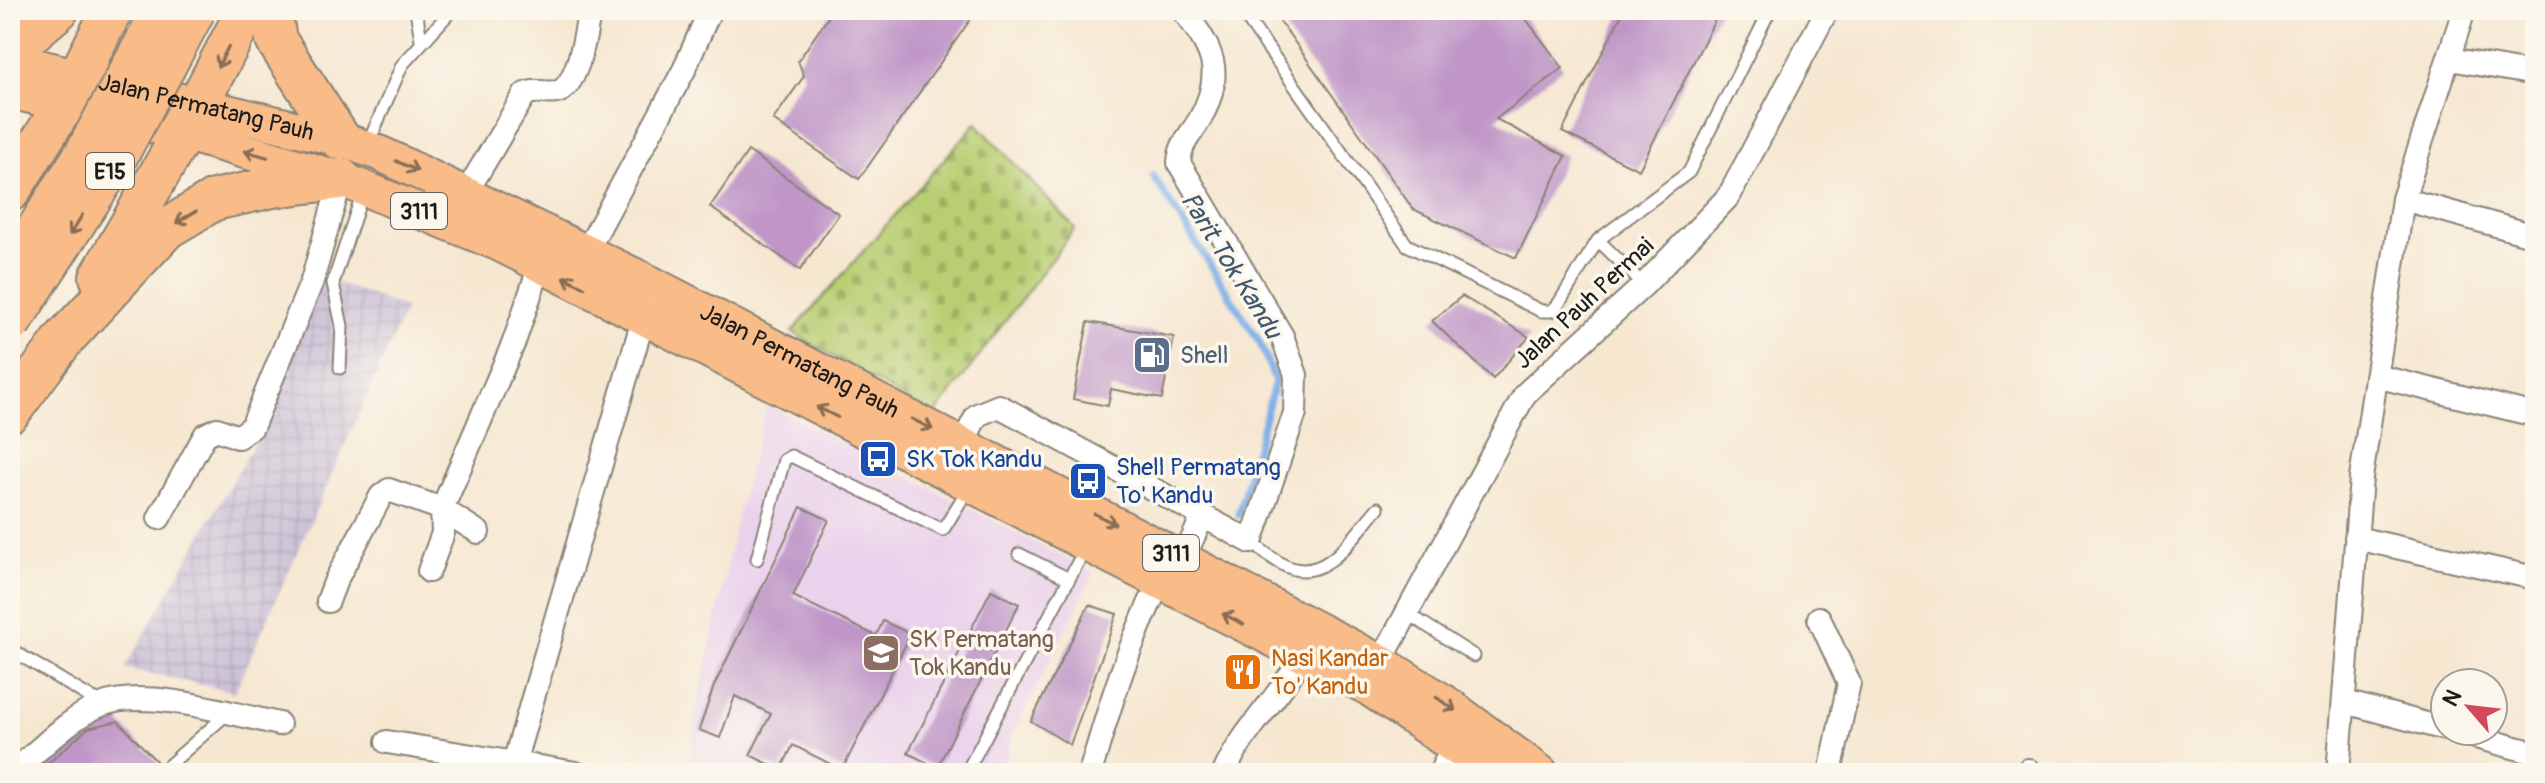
<svg xmlns="http://www.w3.org/2000/svg" width="2545" height="783" font-family="Pangolin,sans-serif">
<style>
.built{fill:#ead1ec}
.industrial{fill:url(#industrial-grid)}
.cemetery{fill:url(#cemetery-stones);stroke:#6a7547;stroke-width:2}
.lines{fill:none;stroke-linecap:round;stroke-linejoin:round}
.stream{stroke:#7aafe8;stroke-width:7}
.building{fill:#bf96c7}
.service-casing{stroke:#898276;stroke-width:15}
.minor-casing{stroke:#898276;stroke-width:26}
.primary-casing{stroke:#898276;stroke-width:38}
.motorway-casing{stroke:#898276;stroke-width:44}
.service{stroke:#fff;stroke-width:11}
.minor{stroke:#fff;stroke-width:22}
.primary{stroke:#f9bc89;stroke-width:34}
.motorway{stroke:#f9bc89;stroke-width:40}
.motorway-bridge-casing{stroke:#898276;stroke-width:44;stroke-linecap:butt}
.motorway-bridge{stroke:#f9bc89;stroke-width:40}
.oneway{stroke:#8a6c52}
.labels{text-anchor:middle;stroke-width:7;stroke-linejoin:round;paint-order:stroke}
.shield{fill:#fbf7ec;stroke:#5f5e5a;stroke-width:2}
.shield-label{font-size:22px;font-weight:bold;fill:#1c1c1c}
.street-label{font-size:24px;fill:#1c1c1c;stroke:#fbf7ec}
.service-label{font-size:24px;fill:#4e5e75;stroke:#fbf7ec;text-anchor:start}
.transit-label{font-size:24px;fill:#164399;stroke:#fbf7ec;text-anchor:start}
.education-label{font-size:24px;fill:#785e54;stroke:#fbf7ec;text-anchor:start}
.food-label{font-size:24px;fill:#c56008;stroke:#fbf7ec;text-anchor:start}
.water-label{font-size:26px;font-style:italic;fill:#42576e;stroke:#fbf7ec}
</style>
<defs>
<pattern id="industrial-grid" width="8" height="8" patternUnits="userSpaceOnUse" patternTransform="scale(2)"><rect width="8" height="8" fill="#cabfd6"/><path d="M0 4h8M4 0v8" fill="none" stroke="#ada4b7"/></pattern>
<pattern id="cemetery-stones" width="16" height="16" patternUnits="userSpaceOnUse" patternTransform="scale(2)"><rect width="16" height="16" fill="#b9ce72"/><path d="M2 7V4a2 2 0 0 1 4 0v3zM10 15v-3a2 2 0 0 1 4 0v3z" fill="#9eb062"/></pattern>
</defs>
<rect width="100%" height="100%" fill="#fbf7ec"/>
<filter id="ink" filterUnits="userSpaceOnUse"><feTurbulence type="fractalNoise" baseFrequency=".0125" numOctaves="2"/><feDisplacementMap in="SourceGraphic" scale="16" xChannelSelector="R" yChannelSelector="G"/><feConvolveMatrix kernelMatrix="1 2 1 2 8 2 1 2 1" color-interpolation-filters="sRGB"/></filter>
<filter id="wash" filterUnits="userSpaceOnUse"><feTurbulence type="fractalNoise" baseFrequency=".006" numOctaves="4" result="noise"/><feDisplacementMap in="SourceGraphic" scale="32" xChannelSelector="R" yChannelSelector="G"/><feGaussianBlur stdDeviation="1.8" result="paint"/><feColorMatrix in="noise" values="0 0 0 0 0 0 0 0 0 0 0 0 0 0 0 0 0 1.4 0 .05"/><feComposite in="paint" operator="in"/></filter>
<g filter="url(#wash)">
<rect width="100%" height="100%" fill="#f6e7d1"/>
<path class="built" d="M767 404 1094 573 1012 735 1004 773H690L692 733 739 508Z"/>
<path class="industrial" d="M321 277 406 308 235 692 125 668 256 440Z"/>
<path class="cemetery" d="M976 123 1075 228 934 416 792 332Z"/>
<g class="lines">
<path class="stream" d="M1153 176 1260 343 1275 381 1238 515"/>
</g>
<g id="blocks">
<path class="building" d="M833 10H977L859 179 773 120 804 76 798 61Z
M1272 10H1519L1563 68 1496 119 1566 156 1516 258 1413 209Z
M1624 10H1720L1639 170 1562 132Z
M748 151 839 214 800 270 710 207Z
M1462 296 1529 337 1493 379 1432 321Z
M1088 322 1174 337 1162 399 1111 389 1108 406 1073 399Z
M801 507 829 520 793 596 876 636 883 621 911 634 842 770 793 745 781 770 750 755 771 714 735 696 720 738 699 730 714 686Z
M991 590 1019 604 937 768 908 753Z
M1089 605 1117 614 1070 745 1031 721Z
M118 721 158 763 152 773H37L88 728Z"/>
</g>
</g>
<g filter="url(#ink)">
<use href="#blocks" fill-opacity="0" stroke="#898276" stroke-width="2"/>
<g class="lines">
<defs>
<path id="service" d="M416 10 421 40
M1241 10 1407 245 1541 311H1552L1559 303 1598 240
M368 144 402 65 452 10
M1644 285 1598 240 1689 172 1770 10
M340 368 342 326 333 283 363 192
M1251 542C1262 550 1275 562 1288 567 1328 583 1355 533 1378 508
M1019 554 1069 579
M757 559 784 460 791 456 943 530 968 489
M1407 613 1474 656
M10 649 101 704
M160 773 228 713
M966 773 1085 549"/>
<path id="minor" d="M2450 59 2535 74
M466 193 525 94C537 89 545 94 557 92 578 88 587 28 589 10
M2403 199 2535 236
M586 252 684 70 710 10
M2376 376 2535 415
M957 454 977 415 999 406 1251 542 1295 413 1296 375 1282 336 1179 163C1180 143 1191 135 1200 119 1226 71 1212 49 1183 10
M159 518 205 435 217 429 238 437 252 427 312 281 341 179
M2356 538 2535 578
M1183 559 1203 516
M429 571 443 533 442 509 514 342 540 265
M328 601 336 580 381 496 389 490 442 509 478 532
M1819 618 1849 683 1830 773
M1375 672 1525 394 1644 285 1729 196 1827 10
M2345 702 2445 729
M2453 731 2535 753
M387 742 576 773
M2028 770 2031 773
M12 773C39 751 68 718 101 705 146 687 232 714 279 724
M498 773 514 763 647 306
M1090 773C1109 708 1129 642 1160 582
M1224 773C1243 729 1281 697 1303 654
M1440 773 1454 745
M2338 773 2361 478 2403 199 2464 10"/>
<g id="primary">
<path id="s1" d="M10 60 340 139 379 153 654 285 1380 662 1447 704 1541 773"/>
<path d="M10 91 183 133 341 179 500 244 1367 687 1494 773"/>
</g>
<path id="motorway" d="M271 10 276 40 340 139
M10 42 25 38 58 10
M10 191 64 105 112 10
M100 277 183 133 247 10
M10 412 64 339 166 229 214 200 273 187 341 179"/>
</defs>
<use href="#service" class="service-casing"/>
<use href="#minor" class="minor-casing"/>
<use href="#primary" class="primary-casing"/>
<use href="#motorway" class="motorway-casing"/>
<use href="#service" class="service"/>
<use href="#minor" class="minor"/>
<use href="#primary" class="primary"/>
<use href="#motorway" class="motorway"/>
<defs>
<path id="motorway-bridge" d="M10 272 86 152 163 10
M10 323 112 166 195 10"/>
</defs>
<use href="#motorway-bridge" class="motorway-bridge-casing"/>
<use href="#motorway-bridge" class="motorway-bridge"/>
</g>
<defs><path id="oneway-shaft" d="M-6 0H5M1.5-3L5.5 0L1.5 3" fill="none" stroke-width="1.6" stroke-linecap="round" stroke-linejoin="round" transform="scale(2)"/></defs>
<g class="oneway">
<use href="#oneway-shaft" transform="translate(223 57) rotate(117)"/>
<use href="#oneway-shaft" transform="translate(256 154) rotate(-164)"/>
<use href="#oneway-shaft" transform="translate(407 166) rotate(25)"/>
<use href="#oneway-shaft" transform="translate(186 217) rotate(149)"/>
<use href="#oneway-shaft" transform="translate(76 225) rotate(122)"/>
<use href="#oneway-shaft" transform="translate(574 282) rotate(-153)"/>
<use href="#oneway-shaft" transform="translate(827 412) rotate(-153)"/>
<use href="#oneway-shaft" transform="translate(922 424) rotate(27)"/>
<use href="#oneway-shaft" transform="translate(1105 519) rotate(27)"/>
<use href="#oneway-shaft" transform="translate(1233 619) rotate(-153)"/>
<use href="#oneway-shaft" transform="translate(1446 704) rotate(34)"/>
</g>
</g>
<defs>
<symbol id="fuel-square" viewBox="-11 -11 22 22"><rect x="-9" y="-9" width="18" height="18" rx="4" fill="#5c6f8a" stroke="#fbf7ec"/><path d="M-5.5-6h7V0h2V4h1.3V-2.5L3-4.5l.8-.8L6-3V5H2.5V1h-1V6h-7ZM-4.2-4.7v3.2H.2V-4.7Z" fill="#fff"/></symbol>
<symbol id="bus-square" viewBox="-11 -11 22 22"><rect x="-9" y="-9" width="18" height="18" rx="4" fill="#1a4fb4" stroke="#fbf7ec"/><path d="M-5-6H5V4H4V6H2V4H-2V6H-4V4H-5ZM-3.5-4V0h7V-4ZM-3.5 1.2v1.5H-2V1.2ZM2 1.2v1.5H3.5V1.2Z" fill="#fff"/></symbol>
<symbol id="school-square" viewBox="-11 -11 22 22"><rect x="-9" y="-9" width="18" height="18" rx="4" fill="#8d6e63" stroke="#fbf7ec"/><path d="M0-5L7-2L0 1L-7-2ZM-4 1L0 2.5L4 1V4Q0 6-4 4Z" fill="#fff"/></symbol>
<symbol id="restaurant-square" viewBox="-11 -11 22 22"><rect x="-9" y="-9" width="18" height="18" rx="4" fill="#e8710a" stroke="#fbf7ec"/><path d="M-5-6h1v4h1v-4h1v4h1v-4h1v5L-1.5 .5V6h-2V.5L-5-1ZM5-6V6H3V1.5H1.5Q1.5-4 5-6Z" fill="#fff"/></symbol>
</defs>
<g fill-rule="evenodd">
<use href="#fuel-square" x="1130" y="333" width="44" height="44"/>
<use href="#bus-square" x="856" y="437" width="44" height="44"/>
<use href="#bus-square" x="1066" y="459" width="44" height="44"/>
<use href="#school-square" x="859" y="631" width="44" height="44"/>
<use href="#restaurant-square" x="1221" y="650" width="44" height="44"/>
</g>
<g class="labels">
<g class="shield">
<rect x="86" y="153" width="48" height="36" rx="6"/>
<rect x="391" y="193" width="56" height="36" rx="6"/>
<rect x="1143" y="535" width="56" height="36" rx="6"/>
</g>
<g class="shield-label">
<text x="110" y="179">E15</text>
<text x="419" y="219">3111</text>
<text x="1171" y="561">3111</text>
</g>
<g class="street-label">
<text dy="8" stroke="none"><textPath href="#s1" startOffset="202">Jalan Permatang Pauh</textPath></text>
<text transform="translate(1584 303) rotate(-43)" y="8">Jalan Pauh Permai</text>
<text dy="8" stroke="none"><textPath href="#s1" startOffset="850">Jalan Permatang Pauh</textPath></text>
</g>
<g class="service-label">
<text x="1180" y="363">Shell</text>
</g>
<g class="transit-label">
<text x="906" y="467">SK Tok Kandu</text>
<text x="1116" y="475">Shell Permatang<tspan x="1116" dy="28">To' Kandu</tspan></text>
</g>
<g class="education-label">
<text x="909" y="647">SK Permatang<tspan x="909" dy="28">Tok Kandu</tspan></text>
</g>
<g class="food-label">
<text x="1271" y="666">Nasi Kandar<tspan x="1271" dy="28">To' Kandu</tspan></text>
</g>
<g class="water-label">
<text transform="translate(1232 265) rotate(58)" y="9">Parit Tok Kandu</text>
</g>
</g>
<rect width="2545" height="783" fill="none" stroke="#fbf7ec" stroke-width="40"/>
<g transform="translate(2469 707) rotate(298)"><circle r="38" fill="#fbf7ec" stroke="#a29f99" stroke-width="2"/>
<path d="M0-6L14 30L0 20L-14 30Z" fill="#d1495b"/>
<text y="-12" font-size="22" font-weight="bold" text-anchor="middle" fill="#1c1c1c">N</text>
</g>
</svg>
